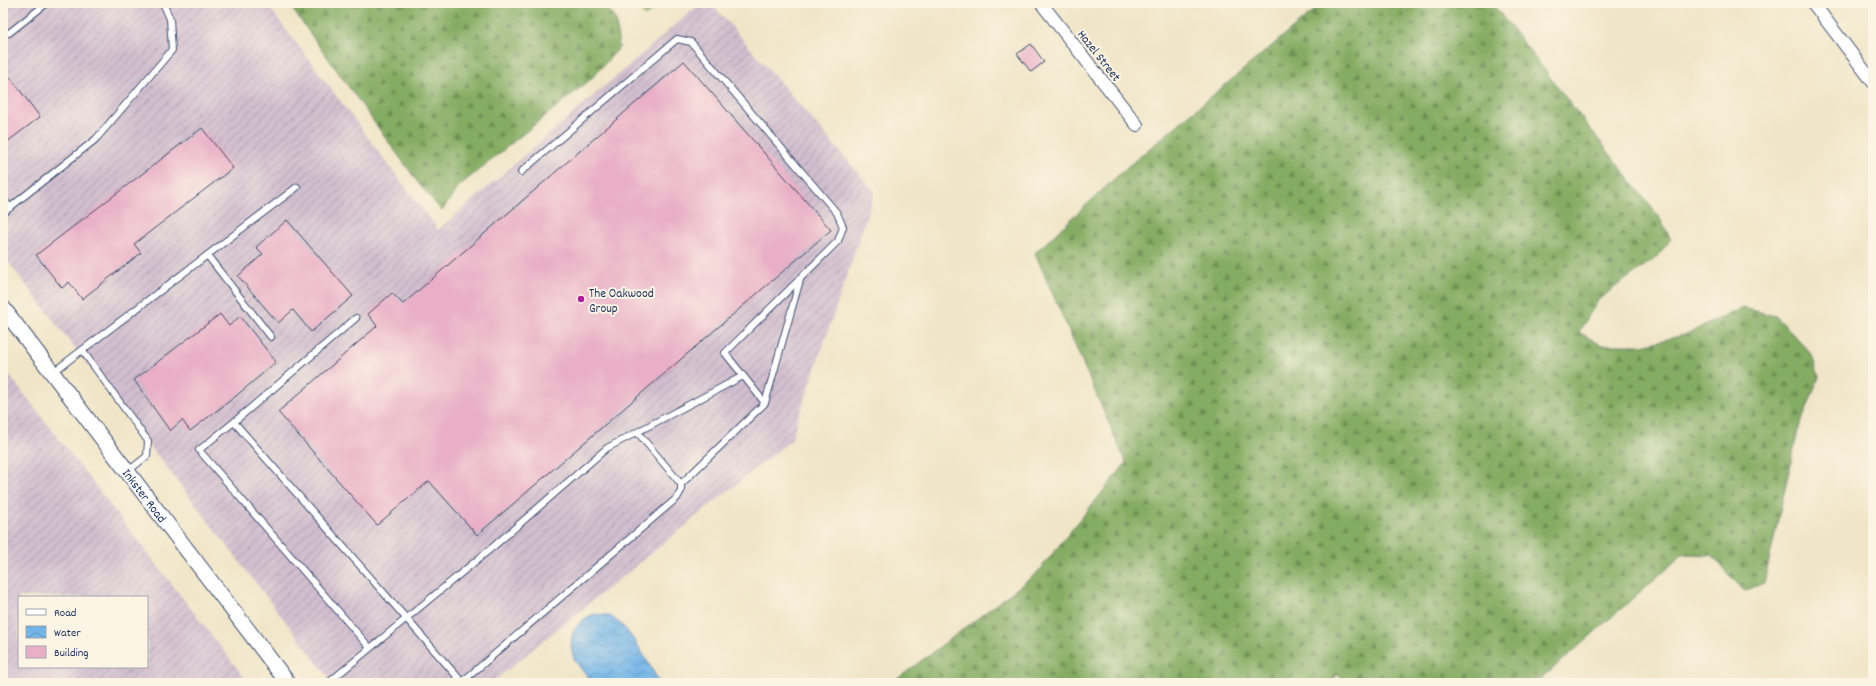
<svg xmlns="http://www.w3.org/2000/svg" width="1876" height="686" font-family="Dekko,sans-serif">
<style>
.industrial{fill:url(#industrial-furrows);fill-rule:evenodd}
.grass{fill:url(#grass-dots);stroke:#607b67}
.forest{fill:url(#forest-firs);stroke:#506e60}
.water{fill:url(#water-waves);stroke:#4772a3}
.building{fill:#e9afc6}
.lines{fill:none;stroke-linecap:round;stroke-linejoin:round}
.service-casing{stroke:#3b4a6e;stroke-width:8}
.minor-casing{stroke:#3b4a6e;stroke-width:14}
.tertiary-casing{stroke:#3b4a6e;stroke-width:17}
.service{stroke:#fff;stroke-width:6}
.minor{stroke:#fff;stroke-width:12}
.tertiary{stroke:#fff;stroke-width:15}
.poi-dot{fill:#b5179e;stroke:#fcf5e5;stroke-width:1.5}
.labels{text-anchor:middle;stroke-width:4;stroke-linejoin:round;paint-order:stroke}
.street-label{font-size:13px;fill:#1b2f5e;stroke:#fcf5e5}
.poi-label{font-size:13px;fill:#1b2f5e;stroke:#fcf5e5;text-anchor:start}
</style>
<defs>
<pattern id="industrial-furrows" width="10" height="10" patternUnits="userSpaceOnUse"><rect width="10" height="10" fill="#d0bdce"/><path d="M-1 1l2-2M0 10L10 0M9 11l2-2" fill="none" stroke="#a89aaa"/></pattern>
<pattern id="grass-dots" width="8" height="8" patternUnits="userSpaceOnUse"><rect width="8" height="8" fill="#a5c770"/><path d="M2 2h.1M6 6h.1" fill="none" stroke="#8dab63" stroke-width="1.8" stroke-linecap="round"/></pattern>
<pattern id="forest-firs" width="22" height="20" patternUnits="userSpaceOnUse"><rect width="22" height="20" fill="#84ac62"/><path d="M5 1l3.5 6h-7zM16 11l3.5 6h-7z" fill="#6b8c54"/></pattern>
<pattern id="water-waves" width="16" height="10" patternUnits="userSpaceOnUse"><rect width="16" height="10" fill="#73b5e8"/><path d="M0 5q4-4 8 0t8 0" fill="none" stroke="#5e94bf"/></pattern>
</defs>
<rect width="100%" height="100%" fill="#fcf5e5"/>
<filter id="ink" filterUnits="userSpaceOnUse"><feTurbulence type="fractalNoise" baseFrequency=".025" numOctaves="2"/><feDisplacementMap in="SourceGraphic" scale="8" xChannelSelector="R" yChannelSelector="G"/><feConvolveMatrix kernelMatrix="1 2 1 2 8 2 1 2 1" color-interpolation-filters="sRGB"/></filter>
<filter id="wash" filterUnits="userSpaceOnUse"><feTurbulence type="fractalNoise" baseFrequency=".012" numOctaves="4" result="noise"/><feDisplacementMap in="SourceGraphic" scale="16" xChannelSelector="R" yChannelSelector="G"/><feGaussianBlur stdDeviation="0.9" result="paint"/><feColorMatrix in="noise" values="0 0 0 0 0 0 0 0 0 0 0 0 0 0 0 0 0 1.4 0 .05"/><feComposite in="paint" operator="in"/></filter>
<g filter="url(#wash)">
<rect width="100%" height="100%" fill="#f0e5c7"/>
<path class="industrial" d="M3 3H266L438 230 701 3H711L875 192 791 440 491 683H333L3 255Z
M3 367 247 681 248 683H3ZM19 597H147V667H19Z"/>
<path class="grass" d="M632 3H663L645 16Z"/>
<path class="forest" d="M288 3H605L616 21 619 48 591 79 459 186 442 211 419 184Z
M1323 3H1492L1659 217 1671 239 1658 256 1599 299 1579 332 1601 345H1642L1684 335 1742 308 1776 316 1812 355 1819 377 1798 431 1764 583 1744 591 1712 555 1683 554 1537 683H1354L1337 675 1330 683H892L1036 574 1126 463 1035 253 1126 168Z"/>
<path class="water" d="M595 614C598 615 603 614 607 615 629 623 648 664 660 683H593C587 675 578 667 574 658 566 638 575 620 595 614Z"/>
<g id="blocks">
<path class="building" d="M1031 44 1044 62 1031 72 1017 54Z
M684 61 831 230 477 535 429 481 377 525 278 412 377 326 368 314 392 293 403 304Z
M10 77 40 117 3 145V82Z
M202 128 233 168 134 244 141 253 82 299 69 282 62 288 36 255Z
M287 220 353 296 311 332 293 310 278 323 238 276 263 254 256 247Z
M220 314 229 326 240 316 276 362 236 396 190 431 182 420 170 431 134 380Z"/>
</g>
</g>
<g filter="url(#ink)">
<use href="#blocks" fill-opacity="0" stroke="#3b4a6e" stroke-width="1"/>
<g class="lines">
<defs>
<path id="service" d="M9 33 47 3
M521 172 677 39 691 42 837 213 843 227 838 241 725 353 765 403
M3 198 10 208
M3 213 96 139 172 50 170 19 163 3
M207 255 271 337
M356 318 234 422 462 682 677 498 681 491V484L638 433
M82 350 148 441 147 456 127 472
M52 373 297 187
M234 422 199 450 370 648
M681 484 765 403 800 280
M328 683 494 546 607 448 743 376"/>
<path id="minor" d="M1041 3 1137 125
M1813 3 1873 82"/>
<g id="tertiary">
<path id="s1" d="M3 308 288 683"/>
</g>
</defs>
<use href="#service" class="service-casing"/>
<use href="#minor" class="minor-casing"/>
<use href="#tertiary" class="tertiary-casing"/>
<use href="#service" class="service"/>
<use href="#minor" class="minor"/>
<use href="#tertiary" class="tertiary"/>
</g>
</g>
<circle class="poi-dot" cx="581" cy="299" r="4"/>
<g class="labels">
<g class="street-label">
<text transform="translate(1100 55) rotate(52)" y="5">Hazel Street</text>
<text dy="5" stroke="none"><textPath href="#s1" startOffset="235">Inkster Road</textPath></text>
</g>
<g class="poi-label">
<text x="589" y="297">The Oakwood<tspan x="589" dy="15">Group</tspan></text>
</g>
</g>
<rect width="1876" height="686" fill="none" stroke="#fcf5e5" stroke-width="16"/>
<rect x="18" y="596" width="130" height="72" fill="#fcf5e5" stroke="#a2a6af"/>
<rect x="26" y="609" width="20" height="6" fill="#ffffff" stroke="#a2a6af"/>
<text x="54" y="616" font-size="12" fill="#1b2f5e">Road</text>
<rect x="26" y="626" width="20" height="12" fill="url(#water-waves)" stroke="#a2a6af"/>
<text x="54" y="636" font-size="12" fill="#1b2f5e">Water</text>
<rect x="26" y="646" width="20" height="12" fill="#e9afc6" stroke="#a2a6af"/>
<text x="54" y="656" font-size="12" fill="#1b2f5e">Building</text>
</svg>
